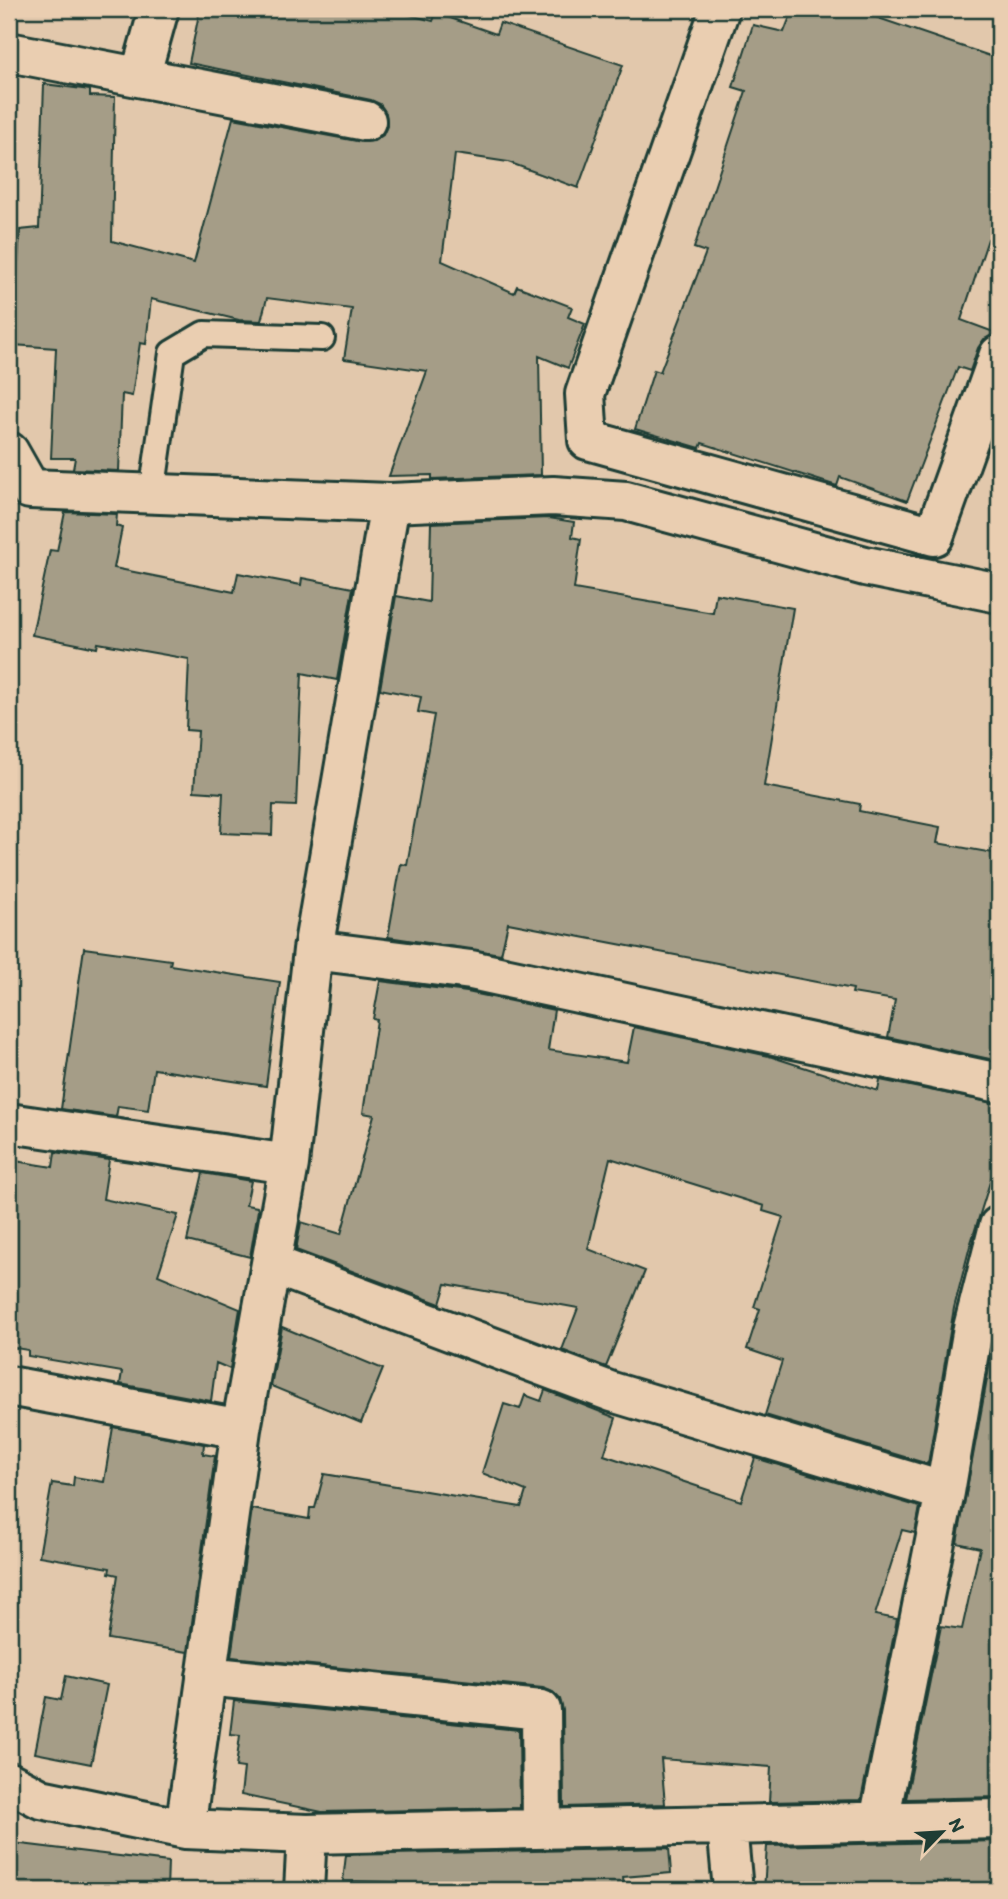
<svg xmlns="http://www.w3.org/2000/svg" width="1008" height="1899" font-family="Itim,sans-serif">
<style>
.building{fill:#a59d87;stroke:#1f3d34;stroke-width:2}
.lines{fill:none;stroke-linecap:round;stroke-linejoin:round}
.lane-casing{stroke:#1f3d34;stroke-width:30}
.street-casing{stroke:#1f3d34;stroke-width:44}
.lane{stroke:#eaceb1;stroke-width:24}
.street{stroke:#eaceb1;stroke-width:38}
</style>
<rect width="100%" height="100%" fill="#e2c8ac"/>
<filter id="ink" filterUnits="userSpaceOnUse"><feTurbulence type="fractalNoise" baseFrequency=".0143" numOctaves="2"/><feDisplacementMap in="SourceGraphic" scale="14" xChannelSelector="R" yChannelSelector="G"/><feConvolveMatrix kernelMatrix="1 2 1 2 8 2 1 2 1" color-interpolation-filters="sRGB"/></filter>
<g filter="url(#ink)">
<path class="building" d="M200 9H387L433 21 436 13 496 34 500 23 623 65 578 188 508 162 455 154 442 261 514 293 517 286 572 307 568 317 585 324 568 368 539 356 541 475 432 479V475L389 476 427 371 344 359 352 309 267 298 261 321 239 320 151 299 146 344 140 343 132 396 122 394 119 471 73 469 75 458H51L56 348 13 345 20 230 39 228 44 84 90 90V96L115 97 112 241 194 263 233 118 362 142 374 141 383 135 387 126 386 113 380 104 371 100 189 63Z
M793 9H852L999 59V243L988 239 961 320 999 334 984 339 978 348 970 371 958 367 907 501 840 477 837 486 702 443 700 448 635 429 654 370 660 372 706 252 694 248 746 91 733 87 753 25 784 32Z
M65 512 117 514 116 526 122 528 114 568 234 592 238 573 301 585 302 578 353 588 337 680 302 673 296 806 273 805 272 835 221 833 223 793 194 791 198 731 186 730 189 659 98 643 97 648 32 635 50 550 57 551Z
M549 518 574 522 572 537 581 539 574 589 713 613 716 594 793 608 764 786 860 804 859 811 940 827 937 843 999 854V1061L888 1037 895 1000 852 993 853 989 508 923 501 954 388 937 401 864 407 865 434 715 418 712 421 697 380 689 396 596 429 602 431 523Z
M84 948 171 960 170 965 280 982 266 1086 154 1069 148 1110 118 1106 116 1117 61 1109Z
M380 981 467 992 554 1010 548 1050 627 1062 634 1027 769 1056 878 1091 880 1080 999 1104V1153L970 1246 954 1308 928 1464 765 1415 782 1361 747 1349 760 1309 754 1307 783 1217 763 1211 764 1206 610 1158 588 1249 645 1271 606 1367 562 1350 578 1308 446 1284 440 1304 296 1250 301 1222 341 1234 374 1115 363 1113 377 1020 373 1019Z
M55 1152 109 1160 103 1199 178 1215 158 1275 240 1309 230 1369 216 1363 211 1401 120 1384 122 1372 28 1356V1350L9 1347V1160L53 1167Z
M203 1173 251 1181 246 1205 257 1207 258 1210 250 1257 187 1241Z
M999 1314V1797L906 1799 941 1626 962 1629 980 1548 957 1543Z
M282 1327 383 1369 361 1423 271 1386Z
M545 1390 616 1418 604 1455 741 1501 755 1458 920 1507 915 1533 902 1530 875 1615 897 1619 861 1800 769 1802 771 1767 661 1759 665 1804 564 1807 563 1710 560 1699 553 1692 543 1688 231 1657 252 1509 309 1519 310 1508H315L324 1474 521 1507 526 1491 482 1473 504 1404 520 1409 525 1395 541 1401Z
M113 1427 204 1444 203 1454 215 1456 188 1652 108 1639 118 1575 109 1573 110 1568 39 1556 52 1483 73 1486 74 1477 104 1482Z
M66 1676 107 1685 91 1764 35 1753 46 1697 61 1700Z
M234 1701 519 1730 520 1808 322 1812 241 1795 244 1768 236 1767 240 1735 230 1734Z
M999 1841V1890H764L767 1846Z
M13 1843 168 1862 167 1890H9Z
M669 1848 671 1873 623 1877 624 1890H398V1882L343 1881 346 1855Z"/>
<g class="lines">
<defs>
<path id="lane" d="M152 494 172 353 204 334 322 338"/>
<path id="street" d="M720 9 585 394 588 440 934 536 999 355
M9 52 366 121
M140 77 159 9
M9 452 30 489 390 503 313 950 289 1164 241 1429 185 1829
M390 503 553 496 626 501 865 566 999 593
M313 950 471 970 999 1083
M9 1123 289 1164
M271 1264 612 1392 945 1492
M9 1386 241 1429
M206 1676 541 1710 542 1829
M9 1782 41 1799 185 1829 307 1834 999 1819
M879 1821 945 1492 973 1328 999 1226
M727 1826 733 1890
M304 1890 307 1834"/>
</defs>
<use href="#lane" class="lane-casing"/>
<use href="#street" class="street-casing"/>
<use href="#lane" class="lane"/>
<use href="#street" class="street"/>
</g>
</g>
<rect width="1008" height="1899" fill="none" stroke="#eaceb1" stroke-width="35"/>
<rect x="18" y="18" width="973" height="1864" fill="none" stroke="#1f3d34" stroke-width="2.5" filter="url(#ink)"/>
<g transform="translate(942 1832) rotate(65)" stroke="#eaceb1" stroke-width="5" paint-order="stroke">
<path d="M0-5L12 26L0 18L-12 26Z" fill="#1f3d34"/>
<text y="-10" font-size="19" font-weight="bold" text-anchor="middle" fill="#1f3d34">N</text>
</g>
</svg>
